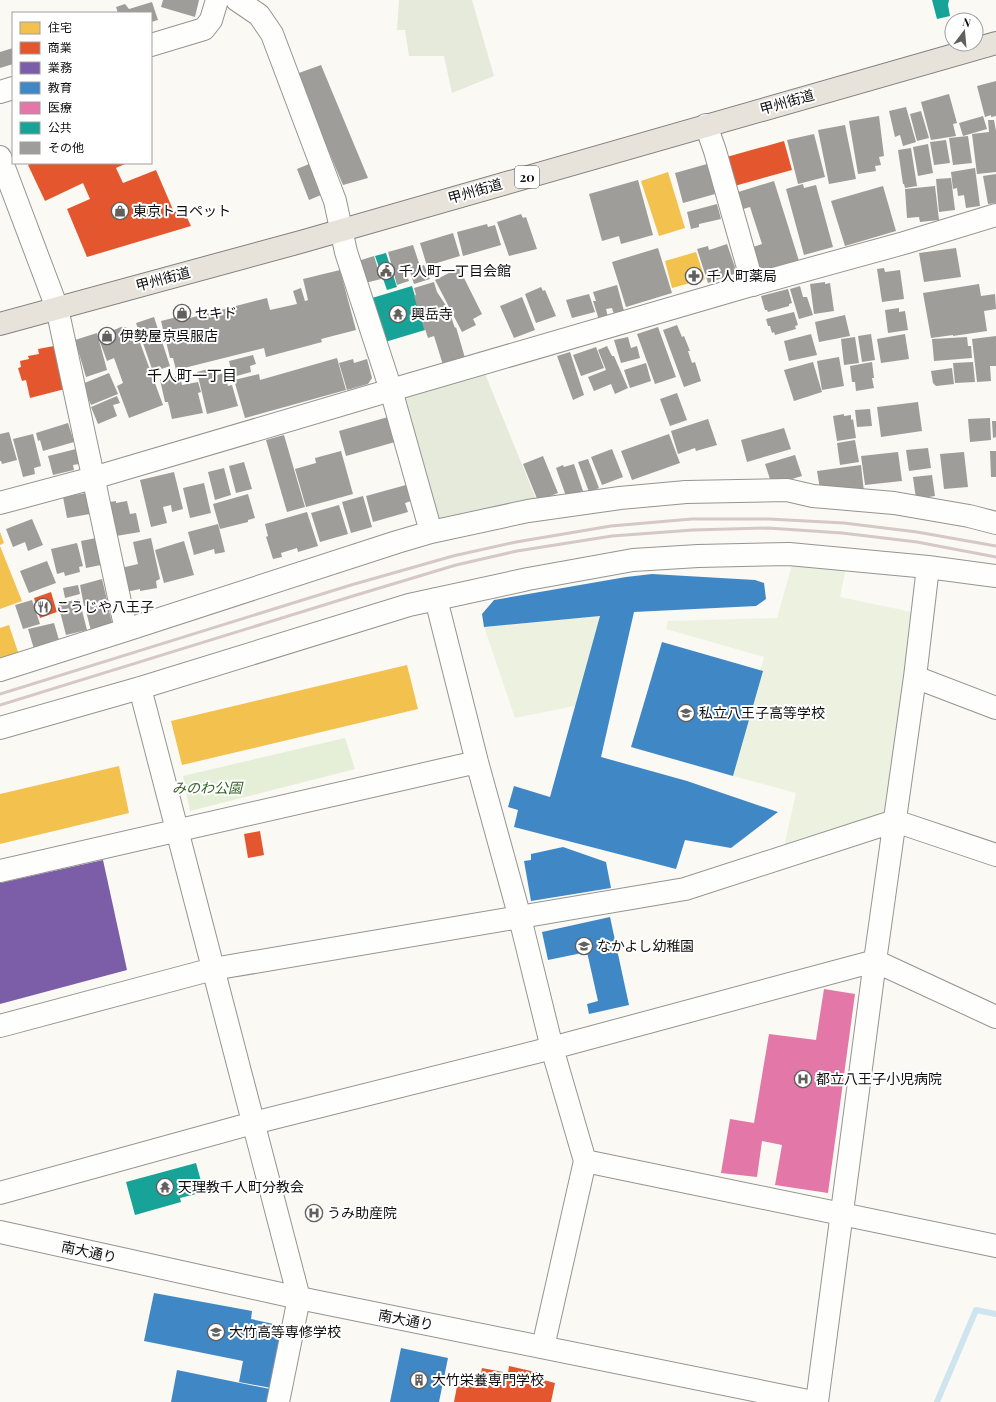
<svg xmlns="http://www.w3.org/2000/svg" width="996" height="1402" font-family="'Playfair Display','Noto Sans JP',serif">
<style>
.green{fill:#e5eed6}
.cemetery{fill:#e6eada}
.pitch{fill:#edf2e0}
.homes{fill:#f2c14e}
.shops{fill:#e4572e}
.offices{fill:#7b5ea7}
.schools{fill:#3f88c5}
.health{fill:#e377a8}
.public{fill:#17a398}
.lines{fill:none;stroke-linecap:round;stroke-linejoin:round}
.stream{stroke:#cee5f0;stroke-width:6}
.building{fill:#9e9d99}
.minor-casing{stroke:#949492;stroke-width:24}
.tertiary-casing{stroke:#949492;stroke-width:24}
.trunk-casing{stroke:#82817f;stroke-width:24}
.minor{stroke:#fefefd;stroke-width:22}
.tertiary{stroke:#fefefd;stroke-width:22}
.trunk{stroke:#e8e3da;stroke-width:22}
.rail{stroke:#d5c8c7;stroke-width:3}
.labels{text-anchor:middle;stroke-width:4;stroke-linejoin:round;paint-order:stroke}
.shield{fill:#fff;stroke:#565656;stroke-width:1}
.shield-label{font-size:13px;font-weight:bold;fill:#0e0e0e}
.street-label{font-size:14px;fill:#0e0e0e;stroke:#fff}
.poi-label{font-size:14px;fill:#0e0e0e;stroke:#fff;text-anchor:start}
.park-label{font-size:14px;font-style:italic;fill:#325f26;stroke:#fff}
.neighbourhood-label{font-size:15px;fill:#0e0e0e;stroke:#fff}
</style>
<rect width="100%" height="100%" fill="#faf9f4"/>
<path class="green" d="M345 738 355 769 190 811 183 776Z"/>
<path class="cemetery" d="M399 0H472L494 76 452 93 444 56H409L405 30H397Z
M481 364 538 504 437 520 391 390Z"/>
<path class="pitch" d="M792 565 846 568 840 597 912 612 885 813 784 847 796 793 733 776 764 657 666 629 668 621 777 618Z
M600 616 575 706 515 718 484 627Z"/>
<path class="homes" d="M668 172 685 228 659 236 641 181Z
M696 252 705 279 672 288 665 261Z
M0 532 4 543 0 545Z
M0 546 22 601 0 609Z
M9 625 19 655 0 661V628Z
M407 665 418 709 182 765 171 721Z
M119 766 129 813 0 844V794Z"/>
<path class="shops" d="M784 141 792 170 731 187 723 158Z
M33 163H127L116 168 123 183 156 170 174 212 183 209 191 226 87 257 67 209 90 199 83 183 45 201 28 165Z
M54 346 65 389 30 398 26 380 22 381 18 368 21 367 20 361 29 359 28 356 39 354 38 349Z
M51 592 57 612 40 618 34 598Z
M260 831 264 855 248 858 244 834Z
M509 1366 540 1373V1379L555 1383 551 1402H454L458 1381 478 1386 482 1368 508 1373Z"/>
<path class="offices" d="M103 860 127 970 0 1004V883Z"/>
<path class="schools" d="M652 574 755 580 764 583 766 599 756 606 634 612 601 757 687 781 778 812 731 848 685 840 676 869 514 827 518 810 508 807 514 786 550 797 600 616 484 627 482 614 494 600 626 577Z
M662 642 763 671 733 776 631 747Z
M563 847 606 862 611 888 531 901 524 861 531 860V854Z
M610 917 629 1005 589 1014 587 1004 598 1001 587 952 548 960 542 932Z
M154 1293 252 1311 251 1319 283 1326 271 1388 239 1382 243 1361 144 1341Z
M401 1348 448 1358 439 1402H390Z
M177 1370 270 1389 268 1402H171Z"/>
<path class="health" d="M824 989 855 994 828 1193 775 1185 782 1145 762 1141 757 1177 721 1173 730 1119 754 1123 769 1034 816 1040Z"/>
<path class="public" d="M932 0H949L948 5 950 16 937 19Z
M386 253 397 287 387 290 375 256Z
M412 286 425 330 385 342 372 298Z
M196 1163 204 1192 180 1198 181 1202 135 1215 126 1182Z"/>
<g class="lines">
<path class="stream" d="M937 1402 976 1310 996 1314"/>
</g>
<path class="building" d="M163 0H199L195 17 161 7Z
M152 2 158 20 151 22V13H118L116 7 125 4 129 9Z
M13 48V64L0 68V52Z
M321 65 368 178 343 185 296 74Z
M996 81V116L991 117V115L985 117 977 86Z
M949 94 957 123 953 124 956 136 931 140 921 102Z
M906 107 916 142 903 146 900 135 895 137 889 111Z
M921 111 929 138 917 141 910 114Z
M879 116 884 156 879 157 881 165 875 166 876 171 858 174 849 121Z
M983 116 987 129 963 136 959 123Z
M988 120H994L996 131V172L977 174 972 134 989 132Z
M845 125 856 179 829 184 818 130Z
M814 134 825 177 798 184 787 140Z
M968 136 972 163 953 165 949 138Z
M946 140 950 163 934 165 930 142Z
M928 144 933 173 918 176 913 147Z
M911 148 917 186 905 188 904 184H903L898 150Z
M309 164 321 195 309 200 297 169Z
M707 164 715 194 683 203 675 173Z
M975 168 980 206 966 208 964 195 958 196 957 188 953 189 951 172Z
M996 174V203L988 204 983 176Z
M951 178 955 210 939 212 936 179Z
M638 180 653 235 621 244 619 236 602 241 589 194Z
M774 181 799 261 761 273 750 248 762 244 750 207 740 210 735 193Z
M803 184 804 188 816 185 833 247 804 255 786 189Z
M883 186 896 231 845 246 831 201Z
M935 186 939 220 920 222 919 217 907 218 905 189Z
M717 204 721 219 699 224V227L691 229 687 212Z
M521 214 523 218 526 217 537 249 509 256 497 222Z
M487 224 488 227 495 225 501 245 463 256 457 232Z
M453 233 460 256 427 266 420 243Z
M727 244 737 273 708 283 697 249 708 246 709 250Z
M413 245 420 266 424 265 430 279 414 284 410 272 406 273 409 281 397 285 388 252Z
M658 248 672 293 626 307 612 262Z
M956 248 961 277 924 282 919 253Z
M374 256 381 279 365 283 358 261Z
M459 268 482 314 473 319 476 325 462 332 435 280Z
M884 268 885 272 900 270 904 299 882 302 877 269Z
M340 270 356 330 321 339 322 342 266 357 264 348 176 370 173 358H170L161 321 185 315 186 319 267 298 270 310 297 304 293 291 301 288 305 301 308 300 303 279Z
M434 282 437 292 445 304 447 311H449L455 328 456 327 465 358 443 365 434 336 428 338 425 329H424L414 296 416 295 414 288Z
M825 282V284L830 283 834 311 814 314 810 284Z
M979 284 981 296 995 294 996 309 984 311 987 331 953 336V335L931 338 923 293Z
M617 285 624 311 614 314 612 308 606 309 608 317 599 320 593 301H596L593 292Z
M800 286 803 297H807L813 315 799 319 790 289Z
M541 287 543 291 545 290 556 316 536 323 525 294Z
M788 289 792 303 789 304V306L768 312 767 310H765L761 296Z
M589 294 595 312 572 318 566 300Z
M522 297 535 330 514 338 500 306Z
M899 308V312L905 311 908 330 888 333 885 310Z
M794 312 798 325 795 326 796 329 775 335 774 332 772 333 770 326H768L766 319Z
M845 315 850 336 819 342 815 322Z
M154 317 170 366 153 372 136 323Z
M677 325 682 337 684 336 690 351H688L692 363 695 362 701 381 684 387 663 330Z
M121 327H125L131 330 135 329 163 405 129 418 117 386 123 383 114 358 107 361 100 342 109 338 114 330Z
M658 327 676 377 655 384 637 334Z
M97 333 107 370 86 377 75 340Z
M811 334 817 355 789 361 784 341Z
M871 334 875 360 862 362 858 336Z
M905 334 909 359 881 363 877 339Z
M996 336V366H990L991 381 977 382 972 339Z
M628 337 631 348 637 346 640 358 621 363 614 340Z
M855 337 859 363 844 365 841 339Z
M967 337 968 346H971L972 358 934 361 932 339Z
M607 346 612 356H614L628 388 615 394 611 384 594 391 588 377 606 370 598 350Z
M596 347 604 368 581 376 573 355Z
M570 352 584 395 573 400 557 356Z
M253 355 256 364 250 366 251 372 233 377 229 361Z
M839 357 844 386 822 390 817 361Z
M337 358 346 390 245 418 234 380 259 374 260 380Z
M353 359 354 363 367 359 372 378 368 384 347 390 339 363Z
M813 362 822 392 794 401 784 370Z
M872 362 874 378H872L874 388 856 391 855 382H852L850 366Z
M973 362 975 382 955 383 953 363Z
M646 363 651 381 630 388 624 370Z
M212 368 214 376 224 373 228 386 232 385 238 406 207 414 197 372Z
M952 368 954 384 936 386 933 383 931 371Z
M109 373 118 394 91 405 82 384Z
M180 376 182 385 198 382 201 392 198 393 203 413 172 419 168 402H165L160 380Z
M677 393 687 420 670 426 660 399Z
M117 396 120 403 113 405 117 416 98 424 91 407Z
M918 402 922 431 881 437 877 407Z
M870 409 872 426 857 427 855 410Z
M844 414V416L851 415V420L853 419 856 438 837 441 833 416Z
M388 417 395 442 346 456 339 431Z
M990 418 991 440 970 442 968 419Z
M708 419 717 445 696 451 695 448 678 454 671 431Z
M992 421H996V437L993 438Z
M68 423 74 442 43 451 40 440 38 441 36 433Z
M784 428 791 449 747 462 741 440Z
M9 432 17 460 2 464 1 461H0V434Z
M33 434 41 466 34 468 35 474 23 477 13 439Z
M669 434 680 463 632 480 621 451Z
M284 435 305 507 287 512 266 440Z
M855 440 859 462 840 465 837 443Z
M928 448 931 468 909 471 906 450Z
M76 449 79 464 73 465 74 470 53 475 48 456Z
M612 449 623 477 602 485 591 457Z
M341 451 353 494 306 507 295 469 316 463 315 458Z
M990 451H996V477H991Z
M898 452 902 481 865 485 861 456Z
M964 452 968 487 944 489 940 454Z
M795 455 802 476 772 485 765 464Z
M543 456 558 493 538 501 523 464Z
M588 459 599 488 589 492 578 462Z
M244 462 252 489 236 493 229 466Z
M574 464 583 491 566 496 556 468 563 465 564 467Z
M861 465 864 492 820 489 817 471Z
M224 468 231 495 215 500 208 472Z
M174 472 183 509 172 512 171 505 163 507 167 523 151 527 140 480Z
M932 475 935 496 916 499 913 477Z
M204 483 211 513 190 518 183 488Z
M406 485 411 501 405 503 408 512 373 522 366 496Z
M86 493 90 514 67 518 63 497Z
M248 494 255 518 248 520V522L220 529 213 504Z
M363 496 372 527 351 533 342 502Z
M116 501V503L127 501 130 514 136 513 140 532 116 536 110 502Z
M339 505 348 534 320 542 311 513Z
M307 512 318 546 298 552 297 548 281 553 282 557 273 559 266 537 268 536 265 524Z
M32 519 43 545 28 551 25 542 13 547 6 529Z
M218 524 225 552 215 554 214 549 194 555 188 532Z
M96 538 101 565 86 568 81 541Z
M151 538 160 579 156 581 157 588 140 591V589L126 592 121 568 138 564 133 542Z
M184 541 194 575 164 583 155 550Z
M77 543 83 566 79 567 80 572 65 576 64 572 57 574 51 549Z
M47 561 56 583 29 593 20 571Z
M102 579 107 600 84 606 80 585Z
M78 585 80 594 65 598 63 588Z
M79 599 87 630 66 635 58 604Z
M32 600 40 624 23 629 15 605Z
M107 603 113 626 91 631 85 607Z
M54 623 59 640 52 641V645L34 649 28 629Z"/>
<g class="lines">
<defs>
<path id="minor" d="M237 0 259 15 272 34 335 201 346 252 391 390 431 532
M151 45 204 29 211 20 217 0
M0 92 13 88
M706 125 715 151 753 285
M0 157 57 308 126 630
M436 599 477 762 520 918 552 1048 585 1161 543 1347
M0 670 126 630 397 542 431 532 528 511 620 498 686 492 787 490 813 496 894 503 969 516 996 523
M915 677 996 708
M140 688 299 1298 278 1402
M0 728 140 688 409 605 528 579 633 560 698 556 789 554 928 567 996 576
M0 871 477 762
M0 1026 213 969 685 889 895 821 996 855
M585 1161 996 1246
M0 1193 253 1123 552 1048 875 961 996 1017
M817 1402 875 961 915 677 928 567"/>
<path id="tertiary" d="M0 503 93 478 391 390 748 286 904 243 996 215
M0 1232 299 1298 813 1402"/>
<path id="trunk" d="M0 324 304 241 996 43"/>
</defs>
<use href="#minor" class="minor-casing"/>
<use href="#tertiary" class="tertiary-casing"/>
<use href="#trunk" class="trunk-casing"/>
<use href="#minor" class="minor"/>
<use href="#tertiary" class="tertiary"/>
<use href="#trunk" class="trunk"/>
<path class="rail" d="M0 694 351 585 453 556 516 542 611 526 692 519H769L844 523 917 532 996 546
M0 705 353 596 456 565 517 551 612 536 693 530 768 528 842 533 917 542 996 557"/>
</g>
<defs>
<symbol id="shop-ring" viewBox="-11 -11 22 22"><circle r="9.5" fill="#fff" stroke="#61605e" stroke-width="1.5"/><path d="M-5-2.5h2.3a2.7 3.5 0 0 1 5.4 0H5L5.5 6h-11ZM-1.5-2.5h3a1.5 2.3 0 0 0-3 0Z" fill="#61605e"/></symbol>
<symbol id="civic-ring" viewBox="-11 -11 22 22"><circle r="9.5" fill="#fff" stroke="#61605e" stroke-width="1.5"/><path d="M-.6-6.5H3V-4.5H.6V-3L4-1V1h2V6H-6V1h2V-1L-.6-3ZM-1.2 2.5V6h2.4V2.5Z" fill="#61605e"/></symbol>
<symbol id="pharmacy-ring" viewBox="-11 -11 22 22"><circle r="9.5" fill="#fff" stroke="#61605e" stroke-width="1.5"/><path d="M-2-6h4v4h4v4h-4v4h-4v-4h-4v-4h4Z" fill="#61605e"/></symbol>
<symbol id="temple-ring" viewBox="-11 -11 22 22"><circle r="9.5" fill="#fff" stroke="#61605e" stroke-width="1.5"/><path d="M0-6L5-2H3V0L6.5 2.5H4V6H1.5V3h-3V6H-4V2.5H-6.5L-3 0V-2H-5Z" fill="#61605e"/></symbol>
<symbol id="restaurant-ring" viewBox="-11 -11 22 22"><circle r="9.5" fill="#fff" stroke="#61605e" stroke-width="1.5"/><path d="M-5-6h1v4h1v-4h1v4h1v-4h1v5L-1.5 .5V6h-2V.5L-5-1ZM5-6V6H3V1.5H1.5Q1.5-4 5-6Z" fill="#61605e"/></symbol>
<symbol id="school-ring" viewBox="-11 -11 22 22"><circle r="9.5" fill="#fff" stroke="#61605e" stroke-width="1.5"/><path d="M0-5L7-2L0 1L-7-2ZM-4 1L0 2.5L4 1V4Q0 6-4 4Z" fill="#61605e"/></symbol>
<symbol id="hospital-ring" viewBox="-11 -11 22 22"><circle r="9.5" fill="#fff" stroke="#61605e" stroke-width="1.5"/><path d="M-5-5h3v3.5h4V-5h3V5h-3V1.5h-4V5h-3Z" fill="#61605e"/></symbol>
<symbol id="university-ring" viewBox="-11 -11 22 22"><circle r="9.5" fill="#fff" stroke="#61605e" stroke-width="1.5"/><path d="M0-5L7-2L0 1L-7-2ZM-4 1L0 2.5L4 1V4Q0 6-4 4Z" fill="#61605e"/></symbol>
<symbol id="building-ring" viewBox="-11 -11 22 22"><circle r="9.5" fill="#fff" stroke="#61605e" stroke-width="1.5"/><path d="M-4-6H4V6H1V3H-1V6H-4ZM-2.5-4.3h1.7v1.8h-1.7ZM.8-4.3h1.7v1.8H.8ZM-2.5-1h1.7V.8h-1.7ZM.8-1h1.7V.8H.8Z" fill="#61605e"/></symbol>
</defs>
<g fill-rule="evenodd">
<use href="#shop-ring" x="110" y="201" width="20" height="20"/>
<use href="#civic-ring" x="376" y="261" width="20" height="20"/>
<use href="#pharmacy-ring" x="684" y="266" width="20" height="20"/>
<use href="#shop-ring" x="172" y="303" width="20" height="20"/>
<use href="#temple-ring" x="388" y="304" width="20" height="20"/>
<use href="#shop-ring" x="97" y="326" width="20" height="20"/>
<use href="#restaurant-ring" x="33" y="597" width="20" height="20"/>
<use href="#school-ring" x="676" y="703" width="20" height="20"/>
<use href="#school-ring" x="574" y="936" width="20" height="20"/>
<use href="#hospital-ring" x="793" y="1069" width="20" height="20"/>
<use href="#temple-ring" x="155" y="1177" width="20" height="20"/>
<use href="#hospital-ring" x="304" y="1203" width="20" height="20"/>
<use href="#university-ring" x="206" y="1322" width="20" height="20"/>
<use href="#building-ring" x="409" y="1370" width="20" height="20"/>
</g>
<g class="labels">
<rect class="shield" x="515" y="166" width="24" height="22" rx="3"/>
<g class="shield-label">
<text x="527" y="182">20</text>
</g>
<g class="street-label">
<text transform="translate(787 102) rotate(-16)" y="5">甲州街道</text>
<text transform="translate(475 191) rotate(-16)" y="5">甲州街道</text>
<text transform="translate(163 279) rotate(-15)" y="5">甲州街道</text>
<text transform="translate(89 1252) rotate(12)" y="5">南大通り</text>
<text transform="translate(406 1320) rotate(11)" y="5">南大通り</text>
</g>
<g class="poi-label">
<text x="133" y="216">東京トヨペット</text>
<text x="399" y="276">千人町一丁目会館</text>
<text x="707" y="281">千人町薬局</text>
<text x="195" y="318">セキド</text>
<text x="411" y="319">興岳寺</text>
<text x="120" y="341">伊勢屋京呉服店</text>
<text x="56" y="612">こうじや八王子</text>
<text x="699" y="718">私立八王子高等学校</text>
<text x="597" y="951">なかよし幼稚園</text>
<text x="816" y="1084">都立八王子小児病院</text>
<text x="178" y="1192">天理教千人町分教会</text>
<text x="327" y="1218">うみ助産院</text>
<text x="229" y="1337">大竹高等専修学校</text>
<text x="432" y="1385">大竹栄養専門学校</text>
</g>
<g class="park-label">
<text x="207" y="793">みのわ公園</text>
</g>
<g class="neighbourhood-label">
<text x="192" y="381">千人町一丁目</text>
</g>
</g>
<rect x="12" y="12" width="140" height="152" fill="#ffffff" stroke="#9f9f9f"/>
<rect x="20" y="22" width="20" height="12" fill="#f2c14e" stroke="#9f9f9f"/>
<text x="48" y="32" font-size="12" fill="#0e0e0e">住宅</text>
<rect x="20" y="42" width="20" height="12" fill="#e4572e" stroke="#9f9f9f"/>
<text x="48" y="52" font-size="12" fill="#0e0e0e">商業</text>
<rect x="20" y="62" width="20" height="12" fill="#7b5ea7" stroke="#9f9f9f"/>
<text x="48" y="72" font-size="12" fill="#0e0e0e">業務</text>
<rect x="20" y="82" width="20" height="12" fill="#3f88c5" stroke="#9f9f9f"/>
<text x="48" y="92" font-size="12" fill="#0e0e0e">教育</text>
<rect x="20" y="102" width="20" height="12" fill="#e377a8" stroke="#9f9f9f"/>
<text x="48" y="112" font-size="12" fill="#0e0e0e">医療</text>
<rect x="20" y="122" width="20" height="12" fill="#17a398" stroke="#9f9f9f"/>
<text x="48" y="132" font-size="12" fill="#0e0e0e">公共</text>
<rect x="20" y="142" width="20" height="12" fill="#9e9d99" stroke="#9f9f9f"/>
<text x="48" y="152" font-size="12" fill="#0e0e0e">その他</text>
<g transform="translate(964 32) rotate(16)"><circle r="19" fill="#ffffff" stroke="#9f9f9f"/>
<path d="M0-3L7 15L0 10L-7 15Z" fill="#61605e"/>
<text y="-6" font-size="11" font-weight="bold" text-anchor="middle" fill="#0e0e0e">N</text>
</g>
</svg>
